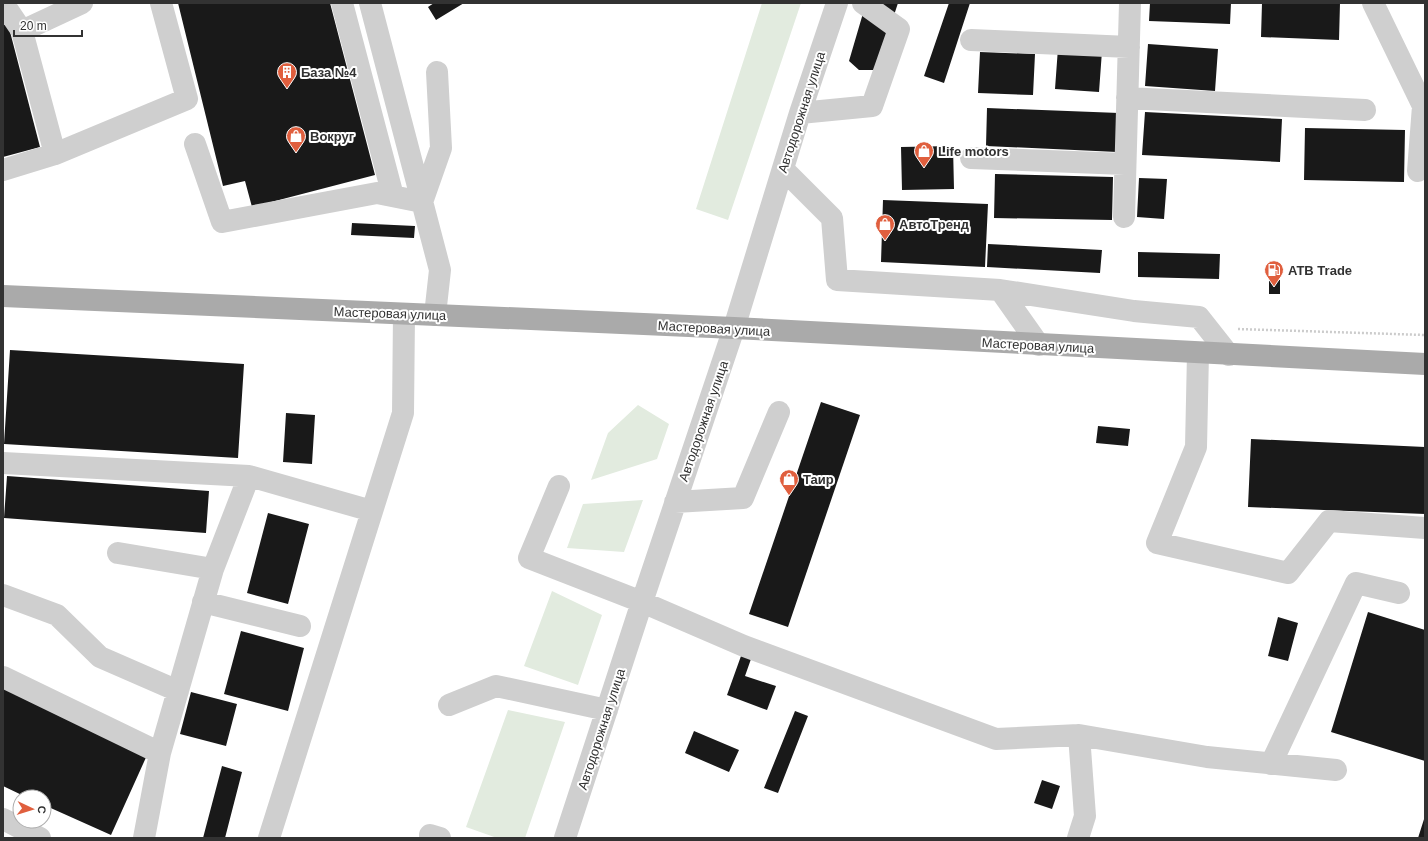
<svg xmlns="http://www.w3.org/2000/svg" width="1428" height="841" font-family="Helvetica,sans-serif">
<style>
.green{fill:#e2ebdf}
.building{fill:#191919}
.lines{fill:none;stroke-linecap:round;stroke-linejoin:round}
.path{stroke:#ccc;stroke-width:2.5;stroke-dasharray:2 2;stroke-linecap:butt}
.minor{stroke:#cfcfcf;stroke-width:22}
.major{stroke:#aaa;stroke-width:22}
.labels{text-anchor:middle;stroke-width:4;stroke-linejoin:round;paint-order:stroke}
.poi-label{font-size:13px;font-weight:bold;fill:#323232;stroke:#fff;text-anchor:start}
.street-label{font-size:13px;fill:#323232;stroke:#fff}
</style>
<rect width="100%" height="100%" fill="#fff"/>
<path class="green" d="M762 3H801L728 220 696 209Z
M638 405 669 424 657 459 591 480 608 433Z
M643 500 624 552 567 548 583 504Z
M552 591 602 615 578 685 524 666Z
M508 710 565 722 525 838H497L466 827Z"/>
<path class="building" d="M178 3H330L375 175 252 207 245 181 223 186Z
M434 3H464L436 20 428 7Z
M866 3H898L876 70H859L849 61Z
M949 3H970L944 83 924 76Z
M1150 3H1231L1230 24 1149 21Z
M1262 3H1340L1339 40 1261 37Z
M8 24 40 147 3 157V25Z
M1148 44 1218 49 1215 91 1145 86Z
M1058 48 1102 51 1099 92 1055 89Z
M980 52 1035 54 1033 95 978 93Z
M987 108 1119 113 1117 152 986 146Z
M1145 112 1282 119 1280 162 1142 155Z
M1305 128 1405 130 1404 182 1304 180Z
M953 146 954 189 902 190 901 147Z
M995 174 1113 177 1112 220 994 218Z
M1139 178 1167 179 1164 219 1137 217Z
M883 200 988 204 985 267 881 262Z
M352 223 415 226 414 238 351 235Z
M988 244 1102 250 1100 273 987 267Z
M1138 252 1220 254 1219 279 1138 277Z
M1269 280H1280V294H1269Z
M10 350 244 364 238 458 4 444Z
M821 402 860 415 788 627 749 614Z
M286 413 315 415 312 464 283 462Z
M1098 426 1130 429 1128 446 1096 443Z
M1251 439 1425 447V514L1248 507Z
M7 476 209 491 206 533 4 518Z
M268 513 309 524 288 604 247 593Z
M1368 612 1425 630V761L1331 732Z
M1278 617 1298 623 1288 661 1268 656Z
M241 631 304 648 288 711 224 694Z
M741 656 751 659 745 676 776 686 767 710 727 695Z
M3 687 148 753 111 835 44 805V797H26L3 786Z
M191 692 237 704 226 746 180 734Z
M795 711 808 716 778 793 764 788Z
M694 731 739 750 729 772 685 753Z
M222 766 242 772 225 838H203Z
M1042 780 1060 786 1052 809 1034 803Z
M1425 816V838H1418Z"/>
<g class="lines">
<path class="path" d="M1238 329 1425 335"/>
<path class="minor" d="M342 3 393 196
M370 3 440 270 435 315
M1373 3 1423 106 1418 171
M22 31 82 3
M971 40 1129 47
M1127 98 1365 110
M800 113 872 106 899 29 863 3
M195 144 222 222 377 193 422 202 441 148 437 72
M55 154 187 99 161 3
M971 158 1125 164
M783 169 832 218 837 280 1000 290 1039 345
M3 170 55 154 22 31 3 3
M1124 217 1130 3
M1000 290 1134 311 1199 317 1229 355
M1198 353 1196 447 1157 543 1288 573 1329 521 1425 528
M3 463 249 476
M559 486 529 558 642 602 744 646 996 739 1079 735 1207 757 1336 770
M675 502 743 498 779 412
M118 553 213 569
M3 595 57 615 100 657 178 691
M203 602 300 626
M3 677 160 753
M449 705 496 686 607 710
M1271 764 1356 583 1399 593
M3 819 40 838
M144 838 160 753 213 569 249 476 372 511
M269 838 403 413 404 314
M430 838V835L440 838
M565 838 642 602 734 328 800 113 837 3
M1078 838 1085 816 1079 735"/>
<path class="major" d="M3 296 734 328 1425 364"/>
</g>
<defs>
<symbol id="building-pin" viewBox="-11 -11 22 30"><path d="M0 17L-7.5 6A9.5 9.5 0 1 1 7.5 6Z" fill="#e05f3e" stroke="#fff"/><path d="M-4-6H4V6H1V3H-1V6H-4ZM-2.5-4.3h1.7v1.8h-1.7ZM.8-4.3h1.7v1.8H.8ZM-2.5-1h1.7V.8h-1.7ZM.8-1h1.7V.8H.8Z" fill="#fff"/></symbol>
<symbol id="shop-pin" viewBox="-11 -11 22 30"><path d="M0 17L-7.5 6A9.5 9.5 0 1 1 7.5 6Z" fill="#e05f3e" stroke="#fff"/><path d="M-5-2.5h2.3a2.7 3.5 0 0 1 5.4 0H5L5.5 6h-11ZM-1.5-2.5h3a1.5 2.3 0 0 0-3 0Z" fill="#fff"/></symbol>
<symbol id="fuel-pin" viewBox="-11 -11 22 30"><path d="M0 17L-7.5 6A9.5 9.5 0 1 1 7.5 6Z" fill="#e05f3e" stroke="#fff"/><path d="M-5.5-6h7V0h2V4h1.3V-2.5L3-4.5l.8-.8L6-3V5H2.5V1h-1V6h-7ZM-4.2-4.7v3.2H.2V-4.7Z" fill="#fff"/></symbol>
</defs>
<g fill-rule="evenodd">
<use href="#building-pin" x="276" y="61" width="22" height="30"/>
<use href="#shop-pin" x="285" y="125" width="22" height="30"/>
<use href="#shop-pin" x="913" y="140" width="22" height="30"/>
<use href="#shop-pin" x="874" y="213" width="22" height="30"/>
<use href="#fuel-pin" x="1263" y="259" width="22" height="30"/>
<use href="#shop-pin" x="778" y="468" width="22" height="30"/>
</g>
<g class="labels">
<g class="poi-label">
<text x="301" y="77">База №4</text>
<text x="310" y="141">Вокруг</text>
<text x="938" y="156">Life motors</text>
<text x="899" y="229">АвтоТренд</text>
<text x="1288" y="275">ATB Trade</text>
<text x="803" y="484">Таир</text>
</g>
<g class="street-label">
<text transform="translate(801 112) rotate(-72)" y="5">Автодорожная улица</text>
<text transform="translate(390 313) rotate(2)" y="5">Мастеровая улица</text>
<text transform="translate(714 328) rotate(3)" y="5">Мастеровая улица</text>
<text transform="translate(1038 345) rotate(3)" y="5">Мастеровая улица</text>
<text transform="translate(703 421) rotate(-71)" y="5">Автодорожная улица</text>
<text transform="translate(601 729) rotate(-72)" y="5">Автодорожная улица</text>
</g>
</g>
<rect width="1428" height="841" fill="none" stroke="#323232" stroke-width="8"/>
<g transform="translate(32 809) rotate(94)"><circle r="19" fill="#ffffff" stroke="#adadad"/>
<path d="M0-3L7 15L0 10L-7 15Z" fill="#e05f3e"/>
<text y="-6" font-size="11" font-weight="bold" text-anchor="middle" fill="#323232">С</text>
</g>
<path d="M14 30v6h68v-6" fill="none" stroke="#323232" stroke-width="2"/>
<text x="20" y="30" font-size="12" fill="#323232" stroke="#ffffff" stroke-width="3" paint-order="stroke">20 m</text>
</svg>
